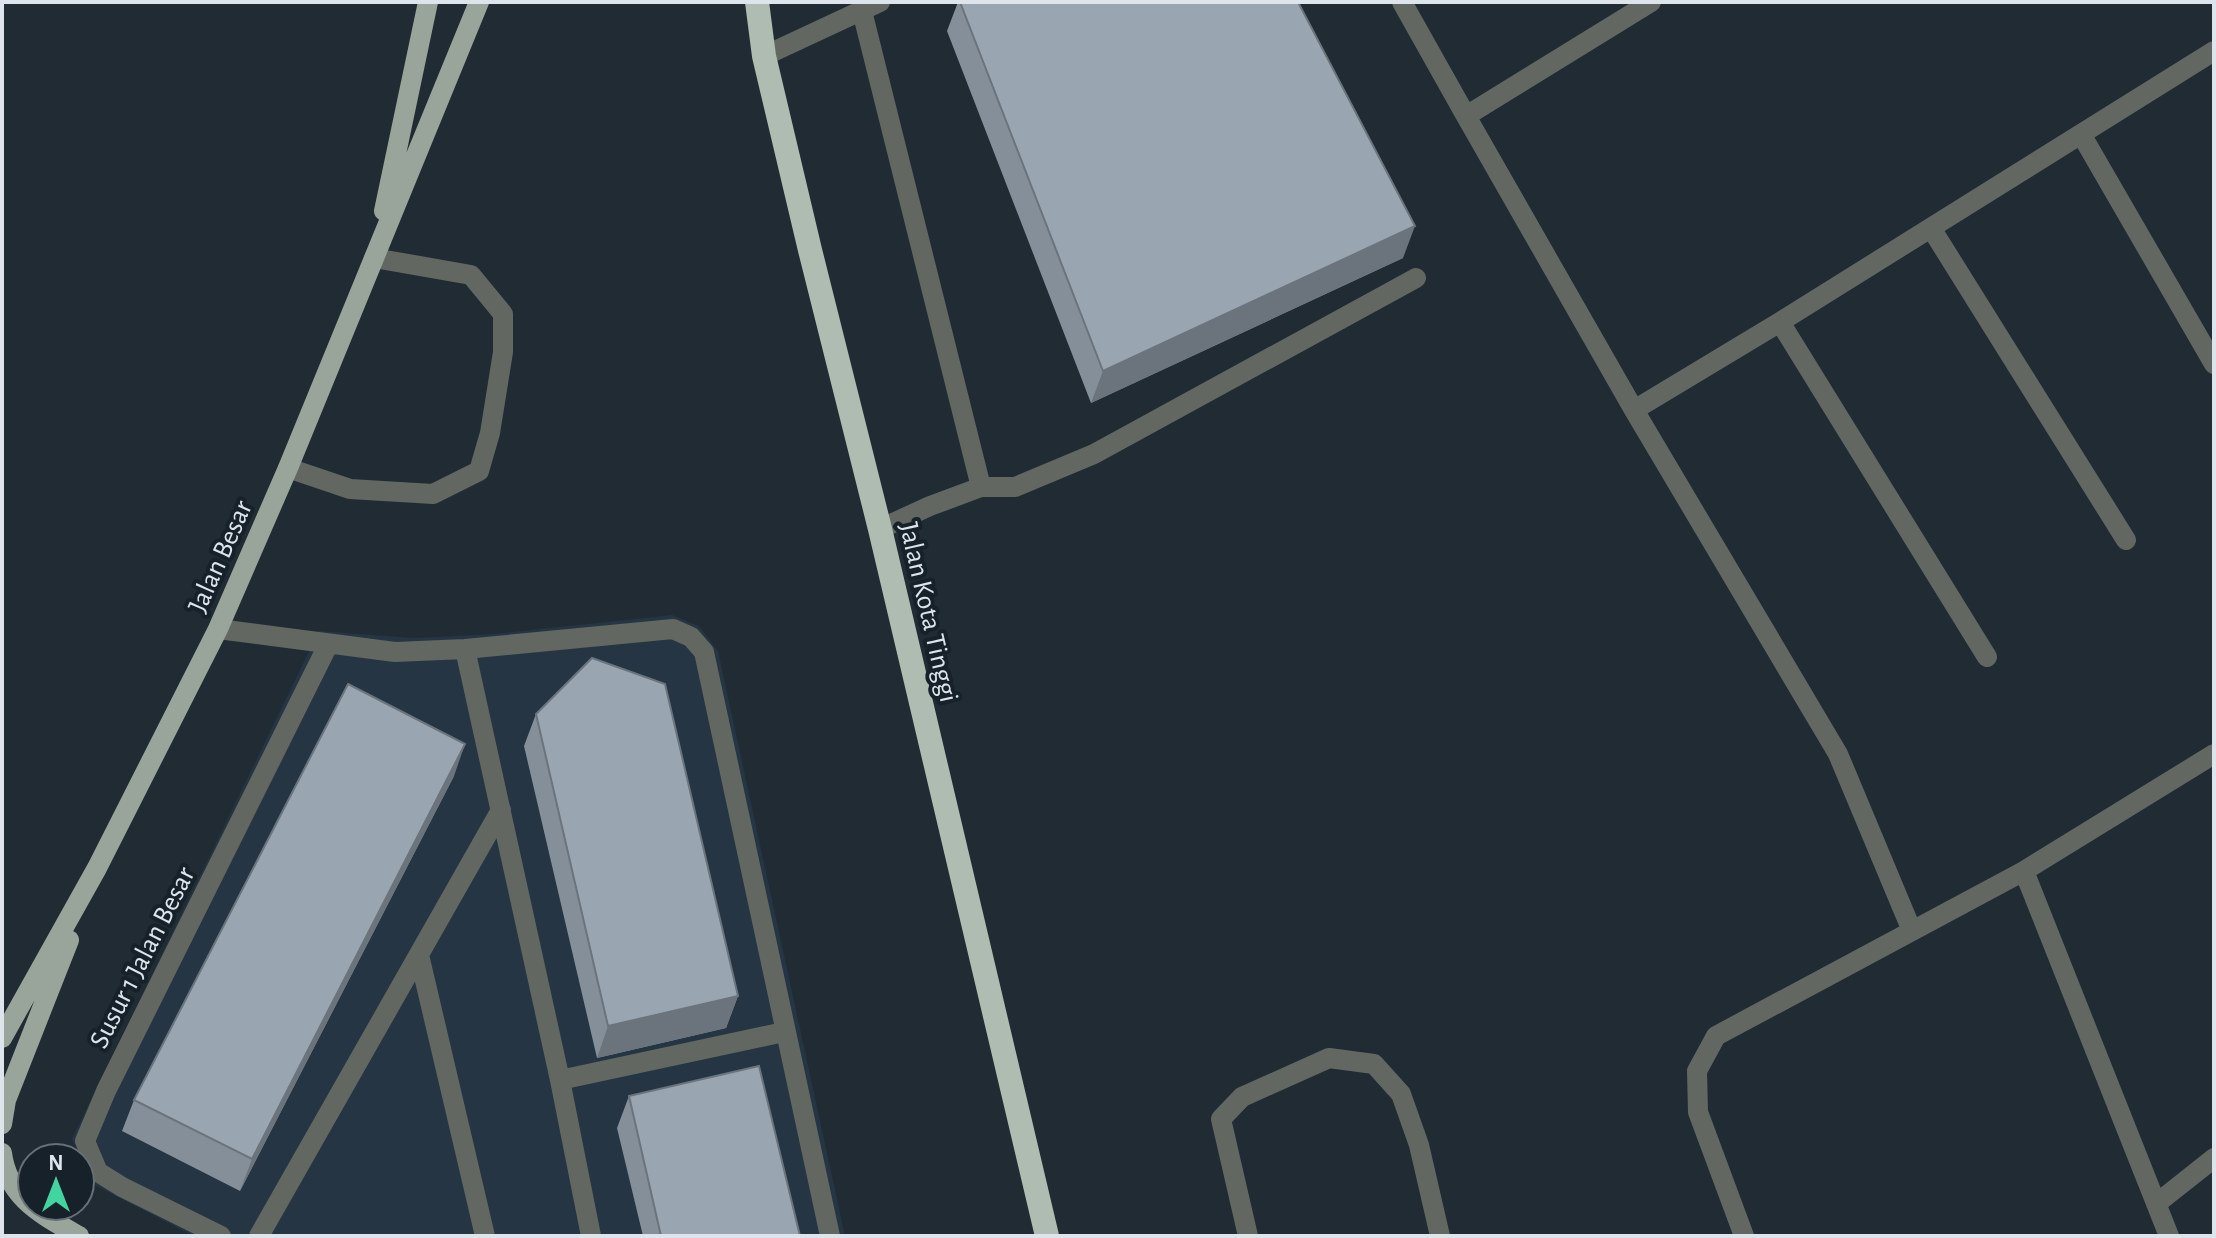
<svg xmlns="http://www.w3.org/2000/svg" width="2216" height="1238" font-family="'Alegreya Sans',sans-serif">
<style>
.built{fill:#253543}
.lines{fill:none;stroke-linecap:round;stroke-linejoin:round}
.minor{stroke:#626762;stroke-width:20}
.major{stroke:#99a49a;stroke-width:20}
.highway{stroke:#afbcb1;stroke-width:24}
.wall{fill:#848f99}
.shaded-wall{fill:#6b747d}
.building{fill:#99a6b2;stroke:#6b747d;stroke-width:2}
.labels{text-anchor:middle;stroke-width:8;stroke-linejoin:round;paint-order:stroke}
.street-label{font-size:28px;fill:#dee4eb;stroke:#17212a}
</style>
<rect width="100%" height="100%" fill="#212b34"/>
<path class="built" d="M672 615 699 626 718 651 845 1236H194L93 1184 72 1139 319 631 414 638 493 634Z"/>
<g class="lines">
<path class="minor" d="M1402 2 1466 116
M1651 2 1466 116 1634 410 1838 754 1912 931
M862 11 981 487 930 506 880 529
M764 56 880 2
M2081 134 2214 364
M1931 228 2126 540
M1780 322 1987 657
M1634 410 1780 322 2214 51
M288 468 350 489 433 494 479 471 490 433 503 352V314L471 275 374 258
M981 487H1015L1094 454 1416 278
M218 629 395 652 465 649 673 629 691 637 704 652 830 1236
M465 649 560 1080 591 1236
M2024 871 2169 1236
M419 955 485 1236
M560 1080 784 1032
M2156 1204 2214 1158
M221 1236 122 1187 98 1172 85 1141 106 1091 328 645
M259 1236 501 810
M1248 1236 1221 1119 1242 1097 1329 1058 1374 1064 1401 1094 1419 1145 1440 1236
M1744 1236 1698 1112 1697 1071 1716 1036 2024 871 2214 754"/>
<path class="major" d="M384 211 428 2
M2 1038 97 868 218 629 288 468 479 2
M2 1124 6 1100 69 940
M2 1153C8 1199 43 1215 79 1236"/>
<path class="highway" d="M757 2 764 56 810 250 880 529 1047 1236"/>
</g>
<path class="wall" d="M958 2H1298L1403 258 1091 403 947 31Z
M536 714 738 996 726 1028 597 1058 524 746Z
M454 776 240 1191 122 1131 134 1100Z
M629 1096 800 1236H643L617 1128Z"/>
<path class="shaded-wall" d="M1415 226 1403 258 1091 403 1103 371Z
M465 744 454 776 240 1191 252 1159Z
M738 996 726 1028 597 1058 608 1026Z"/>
<path class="building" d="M960 2H1298L1415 226 1103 371Z
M592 658 665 684 738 996 608 1026 536 714Z
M348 684 465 744 252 1159 134 1100Z
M759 1066 800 1236H661L629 1096Z"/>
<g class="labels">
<g class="street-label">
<text transform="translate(219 556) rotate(-66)" y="10">Jalan Besar</text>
<text transform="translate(930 612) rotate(77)" y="10">Jalan Kota Tinggi</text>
<text transform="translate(141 957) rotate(-63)" y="10">Susur 1 Jalan Besar</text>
</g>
</g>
<rect width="2216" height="1238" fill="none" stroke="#dee4eb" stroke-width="8"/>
<g transform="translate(56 1182)"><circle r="38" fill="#17212a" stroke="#676f77" stroke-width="2"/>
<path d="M0-6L14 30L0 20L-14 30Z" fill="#43d4a0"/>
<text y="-12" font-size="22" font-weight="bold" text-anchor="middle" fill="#dee4eb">N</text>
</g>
</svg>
